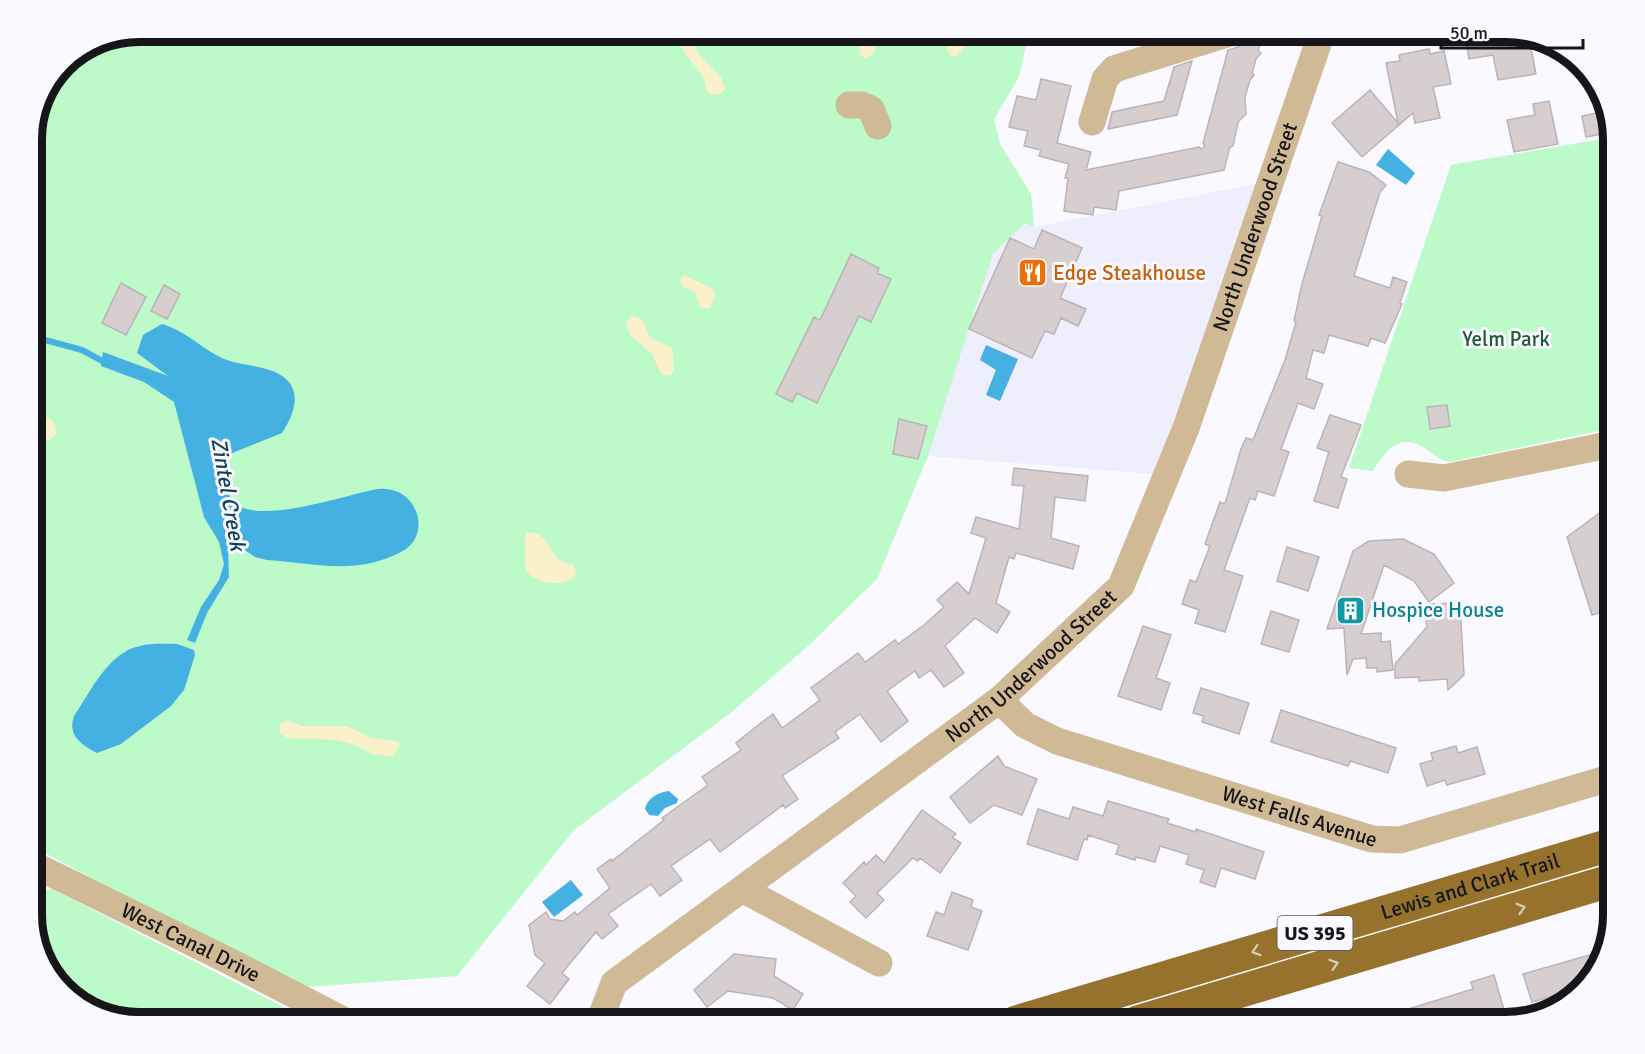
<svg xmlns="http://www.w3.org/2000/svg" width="1645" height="1054" font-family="Signika,sans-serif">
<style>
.built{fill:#efeefd}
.green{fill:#bcfac9}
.sand{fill:#faf0ca}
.water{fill:#44b1e2}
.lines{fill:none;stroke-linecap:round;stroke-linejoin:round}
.stream{stroke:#44b1e2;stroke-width:6}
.building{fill:#d7ced0;stroke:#bbb3b5;stroke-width:1.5}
.minor{stroke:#d0ba96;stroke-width:27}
.highway{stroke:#96722d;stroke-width:33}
.oneway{stroke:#d6cab6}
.labels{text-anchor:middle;stroke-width:6;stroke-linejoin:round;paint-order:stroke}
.shield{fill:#f9f9ff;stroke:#5a5a5d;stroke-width:1.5}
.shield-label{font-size:20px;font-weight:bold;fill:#161618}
.street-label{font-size:21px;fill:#161618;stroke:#f9f9ff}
.food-label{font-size:21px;fill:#c56008;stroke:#f9f9ff;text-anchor:start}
.park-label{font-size:21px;fill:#1e5a32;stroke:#f9f9ff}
.culture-label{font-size:21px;fill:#0d838f;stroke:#f9f9ff;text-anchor:start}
.water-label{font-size:22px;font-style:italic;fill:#144256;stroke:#f9f9ff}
.rim{fill:none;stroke:#161618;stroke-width:8}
</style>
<rect width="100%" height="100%" fill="#f9f9ff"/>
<path class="built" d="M1271 181 1167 475 928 456 993 254 1025 223 1034 227Z"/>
<path class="green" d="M139 32H1029L1019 77 994 119 1000 144 1031 194 1034 227 1025 223 993 254 928 456 877 579 809 645 733 711 574 830 457 976 292 988 32 846V132L63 63 98 40Z
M1613 137V428L1450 462C1440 460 1437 457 1429 451 1403 431 1386 447 1373 471L1349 468 1451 165Z
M52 889 313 1022H139L80 1005 46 969 32 922V891Z"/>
<path class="sand" d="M677 32H688L697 52 721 77 725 89 721 93 712 95 707 92 704 78 675 39Z
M863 32H879L873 54 865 59 859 53Z
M953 32H968L965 47 956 57 951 56 947 50Z
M684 275 713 289 715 295 710 308 701 309 695 292 682 286 680 279Z
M631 316 642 319 650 338 672 348 674 370 670 376 661 374 652 354 629 334 626 324Z
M32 408 54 422 57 432C50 446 40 438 32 431Z
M527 532C547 532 549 550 560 561L574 565 576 575C566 588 533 585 526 569 523 564 525 556 525 550 525 543 523 538 527 532Z
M287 720 302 726H347L371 738 398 741 400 745 392 757 372 754 353 744 337 740 287 738 280 733 279 725Z"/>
<path class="water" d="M1388 149 1415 173 1406 185 1376 165Z
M162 324C184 330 199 346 218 356 230 363 245 364 258 367 300 375 303 401 282 433L225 456C226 468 225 486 230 497 247 531 350 493 378 489 417 484 434 536 401 552 355 576 316 563 267 560L255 557 237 545 228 548 229 577 207 613 195 643 187 640 201 607 219 580 224 564 219 542 204 517 174 402 144 382 101 366 103 352 168 376 137 353 143 335Z
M986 345 1018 359 1000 401 986 395 996 370 980 360Z
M177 644 194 650 195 655 184 690 171 706 121 744 97 753C82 745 67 736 74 716 90 693 108 652 140 646 151 643 165 644 177 644Z
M669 791 678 799 677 803 665 808 658 816 649 815 645 809C647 798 659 792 669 791Z
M571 880 583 895 554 917 542 902Z"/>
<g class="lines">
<path class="stream" d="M32 333 45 340 82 350 108 364"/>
</g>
<path class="building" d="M1489 32 1491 41 1519 35 1529 38 1536 74 1498 80 1493 55 1469 59 1465 36Z
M1246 40 1260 44 1258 51 1261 53 1256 59 1252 73 1254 75 1250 80 1245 97 1246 114 1238 122 1233 146 1230 147 1224 170 1119 191 1116 210 1094 207 1093 215 1064 211 1068 178H1065L1069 164 1039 156 1041 150 1024 146 1028 131 1009 127 1017 96 1036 100 1041 79 1071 86 1057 143 1091 152 1086 170 1199 147 1201 149 1205 146 1203 143 1228 50 1238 47Z
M1429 49 1430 54 1444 51 1451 84 1433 87 1440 118 1415 123 1413 113 1362 157 1332 123 1370 90 1398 123 1386 63 1400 61 1399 55Z
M1192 61 1177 115 1108 129 1112 112 1164 101 1174 67Z
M1549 101 1558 144 1514 152 1507 120 1535 115 1533 104Z
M1606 111 1612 132 1586 137 1582 116Z
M1338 162 1369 172 1386 185 1380 192 1354 276 1390 288 1393 277 1407 282 1400 303 1402 304 1385 343 1371 338 1368 346 1329 335 1324 353 1313 350 1306 378 1323 384 1314 409 1298 403 1281 449 1289 452 1274 496 1258 491 1255 500 1250 498 1224 570 1243 576 1225 632 1195 623 1199 610 1182 604 1190 580 1196 582 1210 546 1205 544 1220 502 1225 504 1241 449 1246 438 1253 440 1285 360 1296 322 1294 321 1302 284 1322 216 1319 215Z
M1042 230 1082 248 1060 298 1086 309 1078 326 1061 318 1054 334 1045 331 1032 358 969 329 1010 238 1034 249Z
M851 254 879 268 877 273 891 279 871 322 859 316 817 403 797 393 792 402 776 394 814 317 820 320Z
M121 283 146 297 126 335 102 323Z
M164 285 180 294 167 319 151 311Z
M1447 405 1450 426 1430 429 1427 407Z
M1330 415 1361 425 1341 477 1347 479 1338 508 1314 501 1329 452 1317 448Z
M899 419 927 426 918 459 893 454Z
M1014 468 1088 476 1085 501 1055 497 1051 538 1079 546 1073 569 1016 553 1014 559 1009 557 996 603 1010 612 997 633 975 618 945 646 964 673 944 687 931 670 919 678 915 671 887 691 908 721 881 742 860 714 835 732 839 738 782 776 798 799 785 808 783 805 720 852 710 839 671 866 682 880 660 896 651 884 608 914 618 926 602 939 596 932 562 973 569 979 550 1004 527 986 545 963 535 955 529 925 546 912 550 919 563 921 575 912 577 915 610 888 597 869 611 859 612 861 664 820 662 818 708 785 702 777 741 750 736 743 757 726 773 714 782 728 820 700 811 688 858 653 865 662 895 640 898 644 924 625 944 607 937 600 957 582 969 594 986 538 971 533 976 517 1019 529 1024 486 1012 485Z
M1613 503V609L1592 615 1567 537Z
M1403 539 1434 554 1454 583 1429 602 1414 581 1384 565 1361 634 1381 633V642L1390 641 1393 670 1377 672V668H1367L1366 658 1353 659 1347 675 1344 628 1327 629 1353 551 1369 541Z
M1287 547 1319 557 1308 591 1277 581Z
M1460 603 1464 675 1448 690 1447 679 1419 681V677L1395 678V664L1427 627 1426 619 1440 618 1430 604Z
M1271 611 1299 620 1289 652 1261 644Z
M1143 626 1171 635 1156 678 1170 683 1161 710 1118 696Z
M1201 688 1249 703 1239 734 1202 722 1204 716 1193 713Z
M1281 710 1396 748 1388 773 1350 761 1348 766 1271 742Z
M1456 746 1458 753 1477 747 1485 774 1447 785 1445 780 1427 786 1420 764 1433 760 1431 753Z
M998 756 1004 766 1037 779 1022 815 994 805 970 823 950 797Z
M1108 801 1169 819 1167 823 1196 832V829L1264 852 1255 879 1221 868 1215 887 1200 882 1204 870 1186 864 1189 855 1160 846 1155 862 1136 857 1135 860 1116 854 1119 845 1088 835 1087 840 1084 839 1077 860 1027 844 1038 809 1069 819 1073 807 1103 816Z
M922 810 956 834 952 837 961 843 940 873 920 858 918 861 913 858 877 893 884 900 866 918 850 902 856 896 843 883 864 862 866 865 876 855 884 863Z
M952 892 973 900 971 907 982 911 968 950 927 936 936 912 944 915Z
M1603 951 1596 974 1569 999 1567 992 1532 1002 1523 974Z
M734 954 776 959 774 976 803 994 793 1010 773 998 728 991 707 1007 694 990Z
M1494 975 1504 1010 1470 1020V1022H1376V1019L1473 989 1471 982Z"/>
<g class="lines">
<g class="minor">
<path d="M1290 32 1321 34"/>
<path d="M849 105H862L871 109 878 126"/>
<path d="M1092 122 1105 79 1114 69 1233 32"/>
<path d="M1408 474 1444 478 1613 444"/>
<path id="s1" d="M999 700 1025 725 1057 741 1372 839 1400 840 1613 777"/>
<path id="s2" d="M32 864 227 960 347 1022"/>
<path d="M744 890 879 963"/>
<path id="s3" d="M599 1022 614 983 999 700 1121 586 1186 428 1322 32"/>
</g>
<g class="highway">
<path id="s4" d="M1016 1022 1613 844"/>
<path d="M1137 1022 1613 880"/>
</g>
</g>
<defs><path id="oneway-chevron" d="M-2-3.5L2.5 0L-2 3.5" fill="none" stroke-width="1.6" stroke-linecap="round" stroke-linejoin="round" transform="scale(1.5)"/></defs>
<g class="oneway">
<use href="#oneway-chevron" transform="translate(1521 908) rotate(-17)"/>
<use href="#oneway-chevron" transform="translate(1256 951) rotate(163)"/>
<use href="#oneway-chevron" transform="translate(1334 964) rotate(-17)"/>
</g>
<defs>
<symbol id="restaurant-square" viewBox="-11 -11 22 22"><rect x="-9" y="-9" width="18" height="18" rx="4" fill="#e8710a" stroke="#f9f9ff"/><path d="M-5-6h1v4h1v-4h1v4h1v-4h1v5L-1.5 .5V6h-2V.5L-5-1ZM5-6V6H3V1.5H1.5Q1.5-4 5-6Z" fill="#fff"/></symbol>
<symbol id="building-square" viewBox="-11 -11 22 22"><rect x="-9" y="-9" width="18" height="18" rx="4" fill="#0f9aa8" stroke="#f9f9ff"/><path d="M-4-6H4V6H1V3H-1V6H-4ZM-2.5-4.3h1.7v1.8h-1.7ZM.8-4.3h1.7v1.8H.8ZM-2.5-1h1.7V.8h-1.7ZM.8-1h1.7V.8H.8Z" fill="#fff"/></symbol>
</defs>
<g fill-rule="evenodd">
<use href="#restaurant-square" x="1016" y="256" width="33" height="33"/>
<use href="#building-square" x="1334" y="594" width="33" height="33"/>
</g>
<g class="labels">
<rect class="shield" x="1277.5" y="916" width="75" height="34" rx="4.5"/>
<g class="shield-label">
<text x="1315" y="940">US 395</text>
</g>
<g class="street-label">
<text dy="7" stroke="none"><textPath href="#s3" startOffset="1070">North Underwood Street</textPath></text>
<text dy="7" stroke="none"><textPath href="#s3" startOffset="566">North Underwood Street</textPath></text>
<text dy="7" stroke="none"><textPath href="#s1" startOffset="326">West Falls Avenue</textPath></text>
<text dy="7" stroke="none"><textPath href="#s4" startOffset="474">Lewis and Clark Trail</textPath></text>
<text dy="7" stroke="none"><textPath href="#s2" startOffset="177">West Canal Drive</textPath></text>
</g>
<g class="food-label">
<text x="1053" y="280">Edge Steakhouse</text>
</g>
<g class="park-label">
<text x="1506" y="346">Yelm Park</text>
</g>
<g class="culture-label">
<text x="1372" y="617">Hospice House</text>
</g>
<g class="water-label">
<text transform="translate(229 494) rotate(80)" y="8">Zintel Creek</text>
</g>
</g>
<path d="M0 0H1645V1054H0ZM139 42H1506A97 97 0 0 1 1603 139V915A97 97 0 0 1 1506 1012H139A97 97 0 0 1 42 915V139A97 97 0 0 1 139 42Z" fill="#f9f9ff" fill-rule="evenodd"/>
<path class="rim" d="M139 42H1506A97 97 0 0 1 1603 139V915A97 97 0 0 1 1506 1012H139A97 97 0 0 1 42 915V139A97 97 0 0 1 139 42Z"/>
<path d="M1441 39v9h142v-9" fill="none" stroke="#161618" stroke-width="3"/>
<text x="1450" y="39" font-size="18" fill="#161618" stroke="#f9f9ff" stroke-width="4.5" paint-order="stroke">50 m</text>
</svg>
